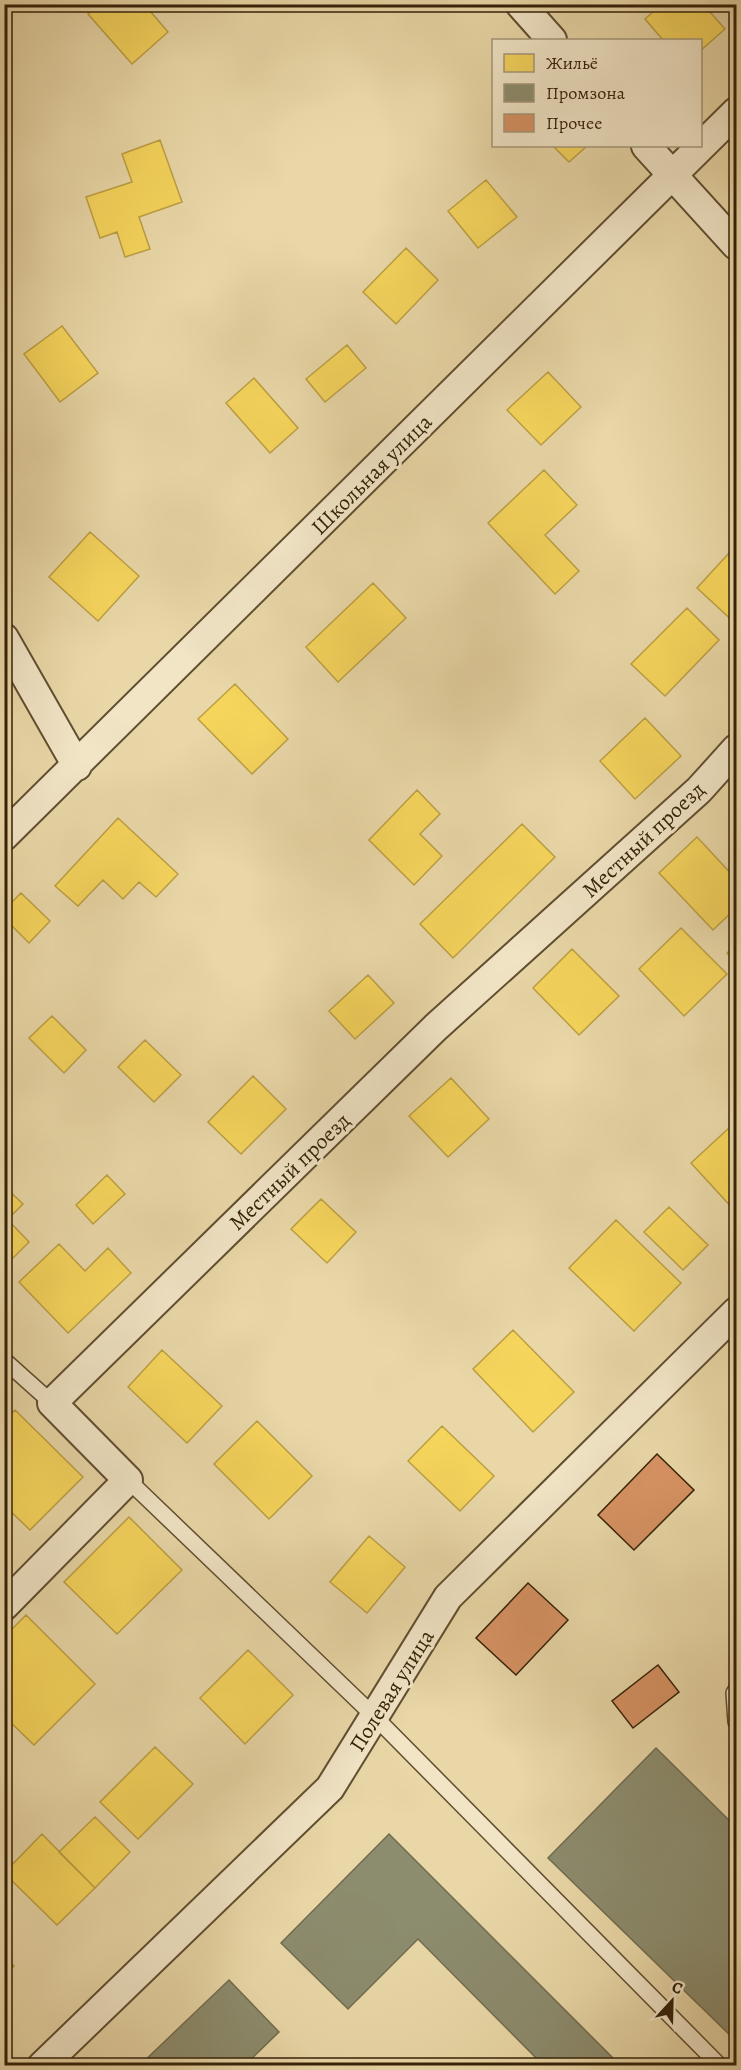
<svg xmlns="http://www.w3.org/2000/svg" width="741" height="2070" font-family="Alegreya,serif">
<style>
.homes{fill:#f6d55c;stroke:#bc9f43;stroke-width:1.5}
.industry{fill:#8c8c6e;stroke:#726c4f;stroke-width:1.5}
.building{fill:#d79263;stroke:#342108;stroke-width:1.5}
.lines{fill:none;stroke-linecap:round;stroke-linejoin:round}
.service-casing{stroke:#614e30;stroke-width:18}
.minor-casing{stroke:#614e30;stroke-width:32}
.service{stroke:#f1e5c6;stroke-width:15}
.minor{stroke:#f1e5c6;stroke-width:28}
.labels{text-anchor:middle;stroke-width:6;stroke-linejoin:round;paint-order:stroke}
.street-label{font-size:22px;fill:#342108;stroke:#f1e5c6}
</style>
<rect width="100%" height="100%" fill="#e9d7a7"/>
<filter id="stains"><feTurbulence type="fractalNoise" baseFrequency=".00333" numOctaves="4"/><feColorMatrix values="0 0 0 0 .2 0 0 0 0 .09 0 0 0 0 .02 0 0 0 .5 -.17"/></filter>
<radialGradient id="worn" r=".72"><stop offset=".6" stop-color="#630" stop-opacity="0"/><stop offset="1" stop-color="#630" stop-opacity=".3"/></radialGradient>
<path class="homes" d="M100 4H144L168 32 132 64 88 14Z
M662 4H703L725 29 700 51V40H663L645 19Z
M160 140 182 202 139 217 150 249 125 257 117 232 100 238 86 197 132 182 122 154Z
M553 146H587L569 162Z
M486 180 517 217 478 248 448 211Z
M406 248 438 280 396 324 363 292Z
M62 326 98 373 60 402 24 354Z
M347 345 366 368 325 402 306 379Z
M548 372 581 407 541 445 507 410Z
M254 378 298 428 270 453 226 403Z
M544 470 577 505 545 535 579 571 555 594 488 523Z
M90 532 139 576 98 621 49 577Z
M729 553 736 560V624L697 588Z
M373 583 406 618 338 682 306 647Z
M687 608 719 640 665 696 631 664Z
M235 684 288 739 252 774 198 719Z
M645 718 681 756 635 799 600 761Z
M417 790 440 814 420 834 442 856 414 885 369 840Z
M118 818 178 874 156 897 139 882 123 899 103 880 78 906 55 886Z
M522 824 555 857 453 958 420 924Z
M697 837 736 879V908L713 930 659 873Z
M21 893 50 921 29 943 4 918V910Z
M681 928 727 974 684 1016 639 969Z
M736 944V964L727 953Z
M572 949 619 996 579 1035 533 988Z
M368 975 394 1003 355 1039 329 1011Z
M52 1016 86 1050 64 1073 29 1038Z
M145 1040 181 1075 154 1102 118 1067Z
M253 1076 286 1109 241 1154 208 1122Z
M451 1078 489 1119 448 1157 409 1116Z
M730 1127 736 1134V1212L691 1163Z
M107 1175 125 1194 93 1224 76 1205Z
M4 1186 23 1204 4 1223Z
M321 1199 356 1232 327 1263 291 1229Z
M669 1207 708 1245 683 1270 644 1232Z
M8 1220 29 1242 4 1267V1223Z
M616 1220 681 1283 634 1331 569 1268Z
M59 1244 85 1271 108 1248 131 1273 68 1333 19 1282Z
M513 1330 574 1392 533 1432 473 1369Z
M162 1350 222 1406 187 1443 128 1387Z
M15 1410 83 1477 30 1530 4 1505V1421Z
M257 1421 312 1476 269 1519 214 1464Z
M442 1426 494 1476 460 1511 408 1461Z
M129 1517 182 1570 117 1634 64 1582Z
M369 1536 405 1567 367 1613 330 1582Z
M26 1615 95 1684 34 1745 4 1716V1637Z
M248 1650 293 1695 245 1744 200 1698Z
M155 1747 193 1784 138 1839 100 1802Z
M95 1817 130 1852 95 1888 59 1852Z
M42 1834 95 1888 57 1925 4 1873Z
M4 1956 14 1966 4 1976Z"/>
<path class="industry" d="M656 1748 736 1827V2041L548 1858Z
M389 1834 621 2066H544L418 1939 348 2009 281 1943Z
M229 1980 279 2032 244 2066H139Z"/>
<path class="building" d="M657 1454 694 1490 634 1550 598 1515Z
M528 1583 568 1620 516 1675 476 1638Z
M658 1665 679 1692 633 1728 612 1701Z"/>
<g class="lines">
<defs>
<path id="service" d="M4 1360 52 1403
M128 1480 374 1716 720 2066
M736 1690 734 1693 736 1722"/>
<path id="minor" d="M520 4 552 40
M646 146 736 245
M4 638 77 766
M4 836 736 112
M4 1606 128 1480 52 1403 436 1027 699 790 736 749
M42 2066 330 1788 448 1597 736 1312"/>
</defs>
<use href="#service" class="service-casing"/>
<use href="#minor" class="minor-casing"/>
<use href="#service" class="service"/>
<use href="#minor" class="minor"/>
</g>
<g class="labels">
<g class="street-label">
<text transform="translate(371 474) rotate(-45)" y="8">Школьная улица</text>
<text transform="translate(643 839) rotate(-43)" y="8">Местный проезд</text>
<text transform="translate(289 1171) rotate(-44)" y="8">Местный проезд</text>
<text transform="translate(391 1690) rotate(-58)" y="8">Полевая улица</text>
</g>
</g>
<rect width="741" height="2070" fill="none" stroke="#e9d7a7" stroke-width="24"/>
<rect x="6" y="6" width="729" height="2058" fill="none" stroke="#342108" stroke-width="3"/>
<rect x="12" y="12" width="717" height="2046" fill="none" stroke="#342108" stroke-width="1.5"/>
<rect x="492" y="39" width="210" height="108" fill="#f1e5c6" stroke="#a5977a" stroke-width="1.5"/>
<rect x="504" y="54" width="30" height="18" fill="#f6d55c" stroke="#a5977a" stroke-width="1.5"/>
<text x="546" y="69" font-size="18" fill="#342108">Жильё</text>
<rect x="504" y="84" width="30" height="18" fill="#8c8c6e" stroke="#a5977a" stroke-width="1.5"/>
<text x="546" y="99" font-size="18" fill="#342108">Промзона</text>
<rect x="504" y="114" width="30" height="18" fill="#d79263" stroke="#a5977a" stroke-width="1.5"/>
<text x="546" y="129" font-size="18" fill="#342108">Прочее</text>
<g transform="translate(672 2001) rotate(22)" stroke="#f1e5c6" stroke-width="4.5" paint-order="stroke">
<path d="M0-4.5L10 22L0 15L-10 22Z" fill="#342108"/>
<text y="-9" font-size="16" font-weight="bold" text-anchor="middle" fill="#342108">С</text>
</g>
<rect width="100%" height="100%" filter="url(#stains)"/>
<rect width="100%" height="100%" fill="url(#worn)"/>
</svg>
